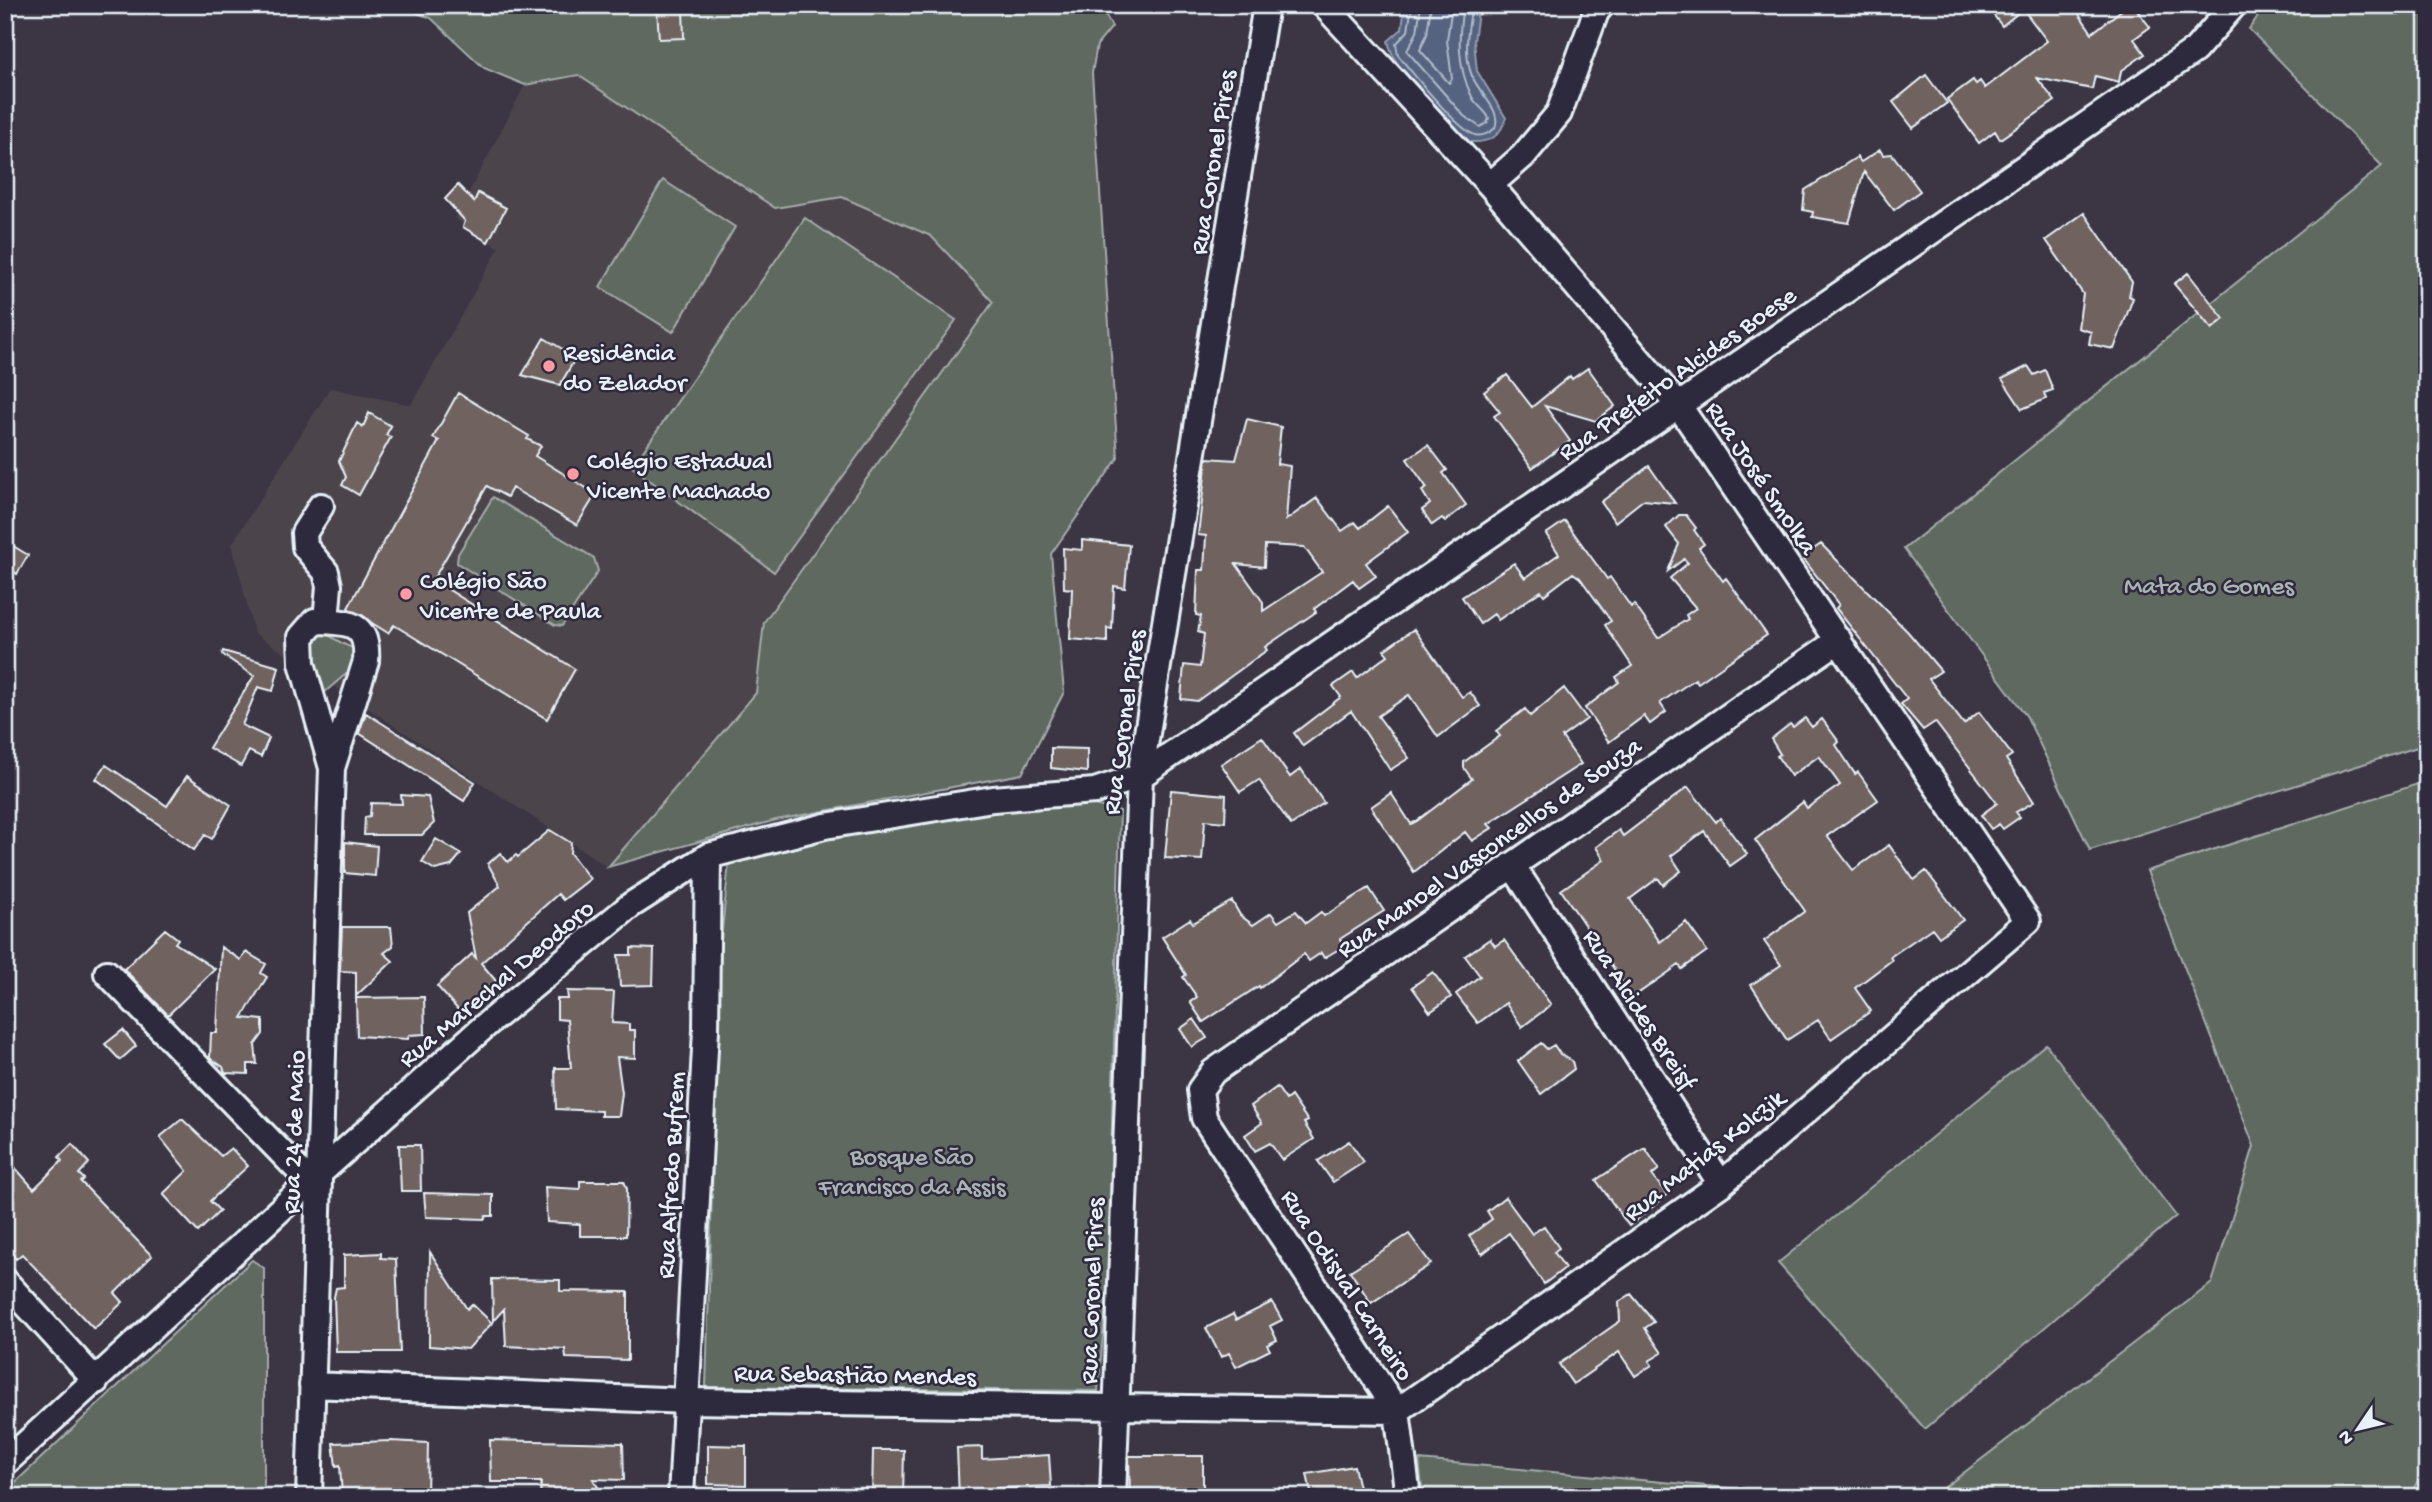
<svg xmlns="http://www.w3.org/2000/svg" width="2432" height="1502" font-family="'Gochi Hand',sans-serif">
<style>
.built{fill:#4c444c}
.green{fill:#5f695e;stroke:#a4adab;stroke-width:2}
.water{fill:#576480;stroke:#919cb0;stroke-width:2}
.lines{fill:none;stroke-linecap:round;stroke-linejoin:round}
.shore{stroke:#aeb9c8;stroke-width:2}
.building{fill:#70645f;stroke:#e8f1f8;stroke-width:2;fill-rule:evenodd}
.minor-casing{stroke:#e8f1f8;stroke-width:30}
.minor{stroke:#2f2a3d;stroke-width:24}
.poi-dot{fill:#ff9aa2;stroke:#2f2a3d;stroke-width:2.5}
.labels{text-anchor:middle;stroke-width:5;stroke-linejoin:round;paint-order:stroke}
.street-label{font-size:26px;fill:#e8f1f8;stroke:#2f2a3d}
.poi-label{font-size:26px;fill:#e8f1f8;stroke:#2f2a3d;text-anchor:start}
.park-label{font-size:26px;fill:#aab4b3;stroke:#2f2a3d}
</style>
<rect width="100%" height="100%" fill="#3c3644"/>
<filter id="ink" filterUnits="userSpaceOnUse"><feTurbulence type="fractalNoise" baseFrequency=".0143" numOctaves="2"/><feDisplacementMap in="SourceGraphic" scale="14" xChannelSelector="R" yChannelSelector="G"/><feConvolveMatrix kernelMatrix="1 2 1 2 8 2 1 2 1" color-interpolation-filters="sRGB"/></filter>
<g filter="url(#ink)">
<path class="built" d="M578 75 775 208 842 197 932 236 993 302 764 622 756 693 608 867 254 633 232 544 330 388 411 405 499 248 455 219 525 85Z"/>
<path class="green" d="M395 5H1100L1112 27 1097 45 1092 73 1118 458 1051 554 1064 692 1022 774 776 820 608 867 756 693 764 622 993 302 931 236 842 197 775 208 578 75 525 85 484 68 431 18Z
M2266 5H2427V744L2090 850 2027 717 1904 549 2382 166 2249 29Z
M663 180 735 227 673 332 600 287Z
M805 218 956 320 774 572 632 467Z
M493 497 594 558 598 571 562 626 555 625 457 563 458 554Z
M321 632C334 636 340 645 354 648V667L325 692H319L304 644Z
M2427 781V1464L2409 1497H1932L2212 1283 2254 1146 2147 871Z
M994 805H1094L1120 811 1108 1279 1098 1391 706 1387 719 960 729 862 825 834Z
M2046 1044 2176 1216 1925 1429 1778 1263Z
M252 1260 264 1268V1497H5V1492Z
M1419 1460 1830 1497H1423Z"/>
<path class="water" d="M1405 5H1479L1474 41 1477 71 1506 118C1500 137 1490 143 1470 142 1443 119 1396 76 1388 41L1402 29Z"/>
<g class="lines">
<path class="shore" d="M1412 5 1408 31 1396 44 1398 55C1411 71 1457 130 1475 135 1482 137 1490 133 1495 128 1502 110 1480 95 1472 76 1463 54 1468 28 1472 5
M1421 5 1417 32 1407 51 1464 116 1480 127 1487 123 1489 118C1485 110 1476 105 1472 97 1457 66 1458 38 1463 5
M1431 5 1427 34 1420 50 1449 83 1452 79 1447 40 1452 5"/>
</g>
<path class="building" d="M1986 5H2073L2092 33 2128 5H2133L2150 27 2134 39 2145 54 2121 71 2119 82 2095 76 2092 89 2037 78 2055 101 2000 139 1995 131 1979 143 1947 99 1973 80 1976 84 1980 81 1985 88 2047 41 2023 9 2002 26Z
M657 8 683 9 684 38 659 39Z
M1926 75 1947 103 1913 128 1893 102Z
M1880 150 1883 155 1892 154 1920 191 1894 210 1864 172 1849 223 1812 217 1813 212 1803 210 1805 190 1857 157 1861 162Z
M458 185 474 202 478 193 506 208 488 242 463 227 465 221 445 199Z
M2084 213 2132 282 2129 296 2133 298 2114 349 2089 344 2091 332 2078 328 2083 294 2046 240Z
M2188 273 2224 319 2212 329 2174 284Z
M544 338 576 357 560 385 522 375Z
M2028 366 2034 375 2045 370 2053 390 2044 393 2046 399 2022 409 2002 379Z
M1588 368 1615 406 1596 421 1545 406 1570 441 1532 468 1494 416 1500 412 1484 392 1507 375 1532 407 1570 376 1572 379Z
M458 393 529 436 527 439 541 446 535 456 596 494 577 525 512 488 507 497 487 486 433 580 575 669 547 719 394 625 388 633 348 608 439 441 433 438Z
M369 413 391 426 386 435 391 437 359 495 342 485 346 477 339 461 357 423 363 427Z
M1247 419 1281 427 1277 464 1290 466 1286 520 1317 498 1342 531 1355 522 1360 528 1388 506 1408 532 1366 563 1376 576 1359 588 1353 580 1314 609 1316 612 1265 647 1267 650 1197 701 1181 699 1184 665 1200 667 1204 634 1198 632 1201 616 1196 615 1198 570H1204L1206 536 1198 535 1207 458 1236 460ZM1265 545 1304 547 1322 572 1263 611V602L1236 564 1264 567Z
M1428 445 1447 470 1443 473 1466 505 1445 521 1442 518 1432 525 1422 510 1430 504 1422 491 1427 488 1407 459Z
M1649 466 1675 503 1643 500 1615 522 1601 502Z
M1679 515H1686L1696 528 1694 530 1704 544 1699 548 1723 581 1726 578 1767 635 1698 683 1695 679 1660 703 1666 712 1650 724 1644 716 1609 742 1585 708 1619 682 1616 677 1632 666 1605 625 1611 621 1580 578 1573 573 1544 595 1541 591 1498 620 1494 614 1480 624 1462 597 1514 563 1525 578 1559 554 1546 534 1565 521 1607 579 1610 577 1631 607 1634 604 1658 638 1688 619 1686 615 1696 608 1670 578 1688 563 1684 559 1668 571 1679 544 1666 527Z
M1082 540 1129 545 1125 588 1114 586 1112 629 1107 628V642L1070 639 1072 589 1064 588 1063 548 1082 550Z
M5 541 28 555 17 574 5 566Z
M1821 544 1908 632 1941 671 1929 679 1964 724 1979 712 2012 755 2006 759 2034 802 2016 812 2020 817 2003 829 1999 824 1991 829 1981 815 1997 803 1935 722 1923 730 1901 704 1907 699 1836 608 1839 605 1802 557Z
M1414 629 1462 697 1470 692 1480 706 1438 737 1409 695 1378 716 1409 758 1390 770 1351 711 1303 746 1294 733 1341 697 1333 686 1353 672 1357 678 1388 655 1384 650Z
M223 651 279 667 273 691 258 687 242 725 269 738 261 757 249 751 241 766 209 748 254 676 222 654Z
M1564 688 1587 719 1562 737 1581 764 1488 824 1492 828 1472 841 1465 832 1414 872 1371 807 1391 793 1411 824 1417 821 1472 779 1464 768V762L1500 736 1496 731 1525 709 1530 716Z
M366 713 475 782 464 801 359 733Z
M1805 718 1812 727 1822 719 1839 742 1836 745 1855 774 1858 772 1878 800 1827 836 1853 870 1889 845 1914 880 1926 871 1963 920 1939 937 1932 928 1890 957 1892 960 1855 988 1871 1011 1831 1039 1818 1020 1787 1040 1751 985 1781 965 1764 941 1805 911 1755 840 1803 802 1807 808 1840 785 1819 756 1791 776 1777 756 1780 754 1771 739 1790 724 1793 727Z
M1262 737 1290 777 1301 769 1324 803 1291 825 1259 780 1240 792 1221 764Z
M1051 748 1087 749V772L1051 768Z
M106 765 167 806 187 776 231 805 212 839 205 835 194 850 96 779Z
M1688 787 1716 822 1720 818 1747 854 1730 866 1704 831 1671 856 1681 871 1663 885 1658 878 1630 899 1660 942 1686 922 1707 951 1682 969 1679 965 1633 997 1561 890 1604 860 1596 847 1619 830 1623 836Z
M1171 790 1226 795 1225 822 1205 820 1202 860 1165 858Z
M401 795 428 797 434 823 422 835H364L365 817 370 816 371 803 402 804Z
M550 830 571 843 570 853 590 879 563 900 558 894 481 963 496 981 460 1012 437 986 472 954 476 958 467 913 500 886 488 864 500 853 508 862 516 855 518 857Z
M436 839 461 854 451 866 435 870 422 862Z
M345 842 377 846 375 876 345 873Z
M1369 888 1384 911 1340 939 1344 946 1324 958 1321 953 1309 961 1304 954 1260 988 1259 986 1203 1022 1190 1002 1197 997 1183 977 1186 975 1162 937 1190 919 1193 923 1232 901 1240 915 1253 925 1271 913 1278 922 1296 911 1306 923 1321 912 1324 916Z
M342 927H391L393 946 384 953 393 961 356 996V972L340 971Z
M165 929 178 939 175 943 215 969 168 1015 124 969Z
M1490 939 1495 946 1504 940 1551 1005 1522 1027 1506 1003 1478 1023 1456 994 1480 976 1465 956Z
M221 947 241 960 246 952 266 964 261 973 267 977 242 1018 263 1020V1034L255 1045 257 1064H248V1074L225 1073 223 1067 210 1058 211 1033H217Z
M631 948 654 949 653 985 620 986 618 955H631Z
M1433 972 1451 997 1430 1012 1412 987Z
M567 991 614 992 612 1023 629 1024V1030H635V1058L617 1057 622 1093 619 1116H601V1111L556 1109 555 1068H571L567 1020 557 1019V999H568Z
M424 997 425 1034 409 1035 408 1039 357 1036 356 998Z
M1194 1019 1207 1038 1192 1047 1180 1029Z
M123 1030 136 1046 120 1060 105 1044Z
M1541 1043 1547 1049 1554 1045 1560 1054 1572 1061 1574 1069 1541 1094 1518 1061Z
M1277 1087 1286 1100 1291 1096 1308 1121 1304 1123 1314 1139 1282 1160 1270 1143 1255 1151 1245 1135 1262 1123 1251 1106Z
M182 1119 221 1156 231 1148 248 1166 210 1201 220 1211 198 1232 163 1194 187 1171 160 1137Z
M1349 1141 1364 1162 1333 1182 1318 1161Z
M72 1144 89 1163 79 1174 84 1179 81 1182 152 1256 115 1293 123 1302 94 1329 22 1254 16 1259 5 1247V1156L34 1189 62 1161 59 1157Z
M399 1145H420L421 1191H401Z
M1645 1148 1659 1169 1652 1175 1667 1195 1629 1226 1596 1180Z
M580 1181H624L627 1189 626 1236H580V1224L547 1222 545 1187 580 1189Z
M424 1193 493 1195V1216H486L485 1219 426 1217Z
M1505 1197 1532 1234 1544 1226 1559 1248 1554 1252 1565 1268 1544 1284 1509 1233 1482 1254 1469 1236 1492 1219 1487 1211Z
M1409 1234 1431 1264 1371 1303 1350 1271Z
M430 1252 467 1309 472 1304 492 1323 468 1349 429 1346Z
M381 1253V1258L396 1259 400 1352H336L334 1297 336 1288 344 1287V1255Z
M492 1279 560 1280V1291L628 1292V1360L566 1358 565 1349 506 1346 504 1309 493 1321Z
M1631 1294 1654 1322 1645 1328 1662 1353 1649 1361 1652 1365 1635 1376 1619 1352 1573 1384 1559 1364 1620 1321 1619 1302Z
M1272 1302 1282 1320 1270 1326 1277 1340 1267 1345 1270 1350 1236 1367 1229 1353 1221 1357 1206 1328 1233 1314 1236 1320Z
M490 1440 623 1443 624 1480 593 1479 604 1497H540L541 1482H491Z
M391 1441 428 1443 427 1497 342 1496 340 1465 336 1466 333 1443Z
M708 1445 746 1446V1485L708 1484Z
M982 1447V1459L1049 1455 1051 1486 980 1489 981 1497H959L957 1448Z
M873 1450H904L903 1497H872Z
M1129 1456H1203V1497H1130Z
M1354 1466 1361 1497H1312L1307 1474Z"/>
<g class="lines">
<defs>
<path id="minor" d="M1490 185 1523 156 1559 113 1596 12 1602 5
M321 506 304 533 305 547 326 572 329 586 326 621
M1512 865 1721 1184
M107 973 310 1182
M5 1281 96 1381
M312 1385 686 1401 1397 1411 1721 1184 2028 921 1679 406 1490 185 1324 5
M5 1463 322 1171 487 1024 631 905 708 856 825 826 993 799 1095 791 1140 776 2195 50 2234 5
M309 1497 332 768 366 661C369 621 347 622 315 621L301 637 302 663 332 768
M681 1497 706 1030 708 856
M1113 1497 1140 776 1266 5
M1408 1497 1397 1411 1204 1118 1200 1090 1213 1072 1839 640"/>
</defs>
<use href="#minor" class="minor-casing"/>
<use href="#minor" class="minor"/>
</g>
</g>
<g class="poi-dot">
<circle cx="549" cy="366" r="7"/>
<circle cx="573" cy="474" r="7"/>
<circle cx="406" cy="594" r="7"/>
</g>
<g class="labels">
<g class="street-label">
<text transform="translate(1211 162) rotate(-81)" y="9">Rua Coronel Pires</text>
<text transform="translate(1676 372) rotate(-35)" y="9">Rua Prefeito Alcides Boese</text>
<text transform="translate(1763 477) rotate(56)" y="9">Rua José Smolka</text>
<text transform="translate(1122 722) rotate(-82)" y="9">Rua Coronel Pires</text>
<text transform="translate(1488 846) rotate(-35)" y="9">Rua Manoel Vasconcellos de Souza</text>
<text transform="translate(495 982) rotate(-40)" y="9">Rua Marechal Deodoro</text>
<text transform="translate(1641 1008) rotate(57)" y="9">Rua Alcides Breisf</text>
<text transform="translate(292 1132) rotate(-88)" y="9">Rua 24 de Maio</text>
<text transform="translate(1703 1154) rotate(-38)" y="9">Rua Matias Kolczik</text>
<text transform="translate(669 1175) rotate(-87)" y="9">Rua Alfredo Bufrem</text>
<text transform="translate(1349 1284) rotate(57)" y="9">Rua Odisval Carneiro</text>
<text transform="translate(1090 1291) rotate(-88)" y="9">Rua Coronel Pires</text>
<text transform="translate(855 1373) rotate(1)" y="9">Rua Sebastião Mendes</text>
</g>
<g class="poi-label">
<text x="563" y="360">Residência<tspan x="563" dy="30">do Zelador</tspan></text>
<text x="587" y="468">Colégio Estadual<tspan x="587" dy="30">Vicente Machado</tspan></text>
<text x="420" y="588">Colégio São<tspan x="420" dy="30">Vicente de Paula</tspan></text>
</g>
<g class="park-label">
<text x="2209" y="593">Mata do Gomes</text>
<text x="912" y="1164">Bosque São<tspan x="912" dy="30">Francisco da Assis</tspan></text>
</g>
</g>
<rect width="2432" height="1502" fill="none" stroke="#2f2a3d" stroke-width="28"/>
<rect x="14" y="14" width="2404" height="1474" fill="none" stroke="#e8f1f8" stroke-width="2.5" filter="url(#ink)"/>
<g transform="translate(2358 1429) rotate(235)" stroke="#2f2a3d" stroke-width="5" paint-order="stroke">
<path d="M0-5L12 26L0 18L-12 26Z" fill="#e8f1f8"/>
<text y="-10" font-size="19" font-weight="bold" text-anchor="middle" fill="#e8f1f8">N</text>
</g>
</svg>
